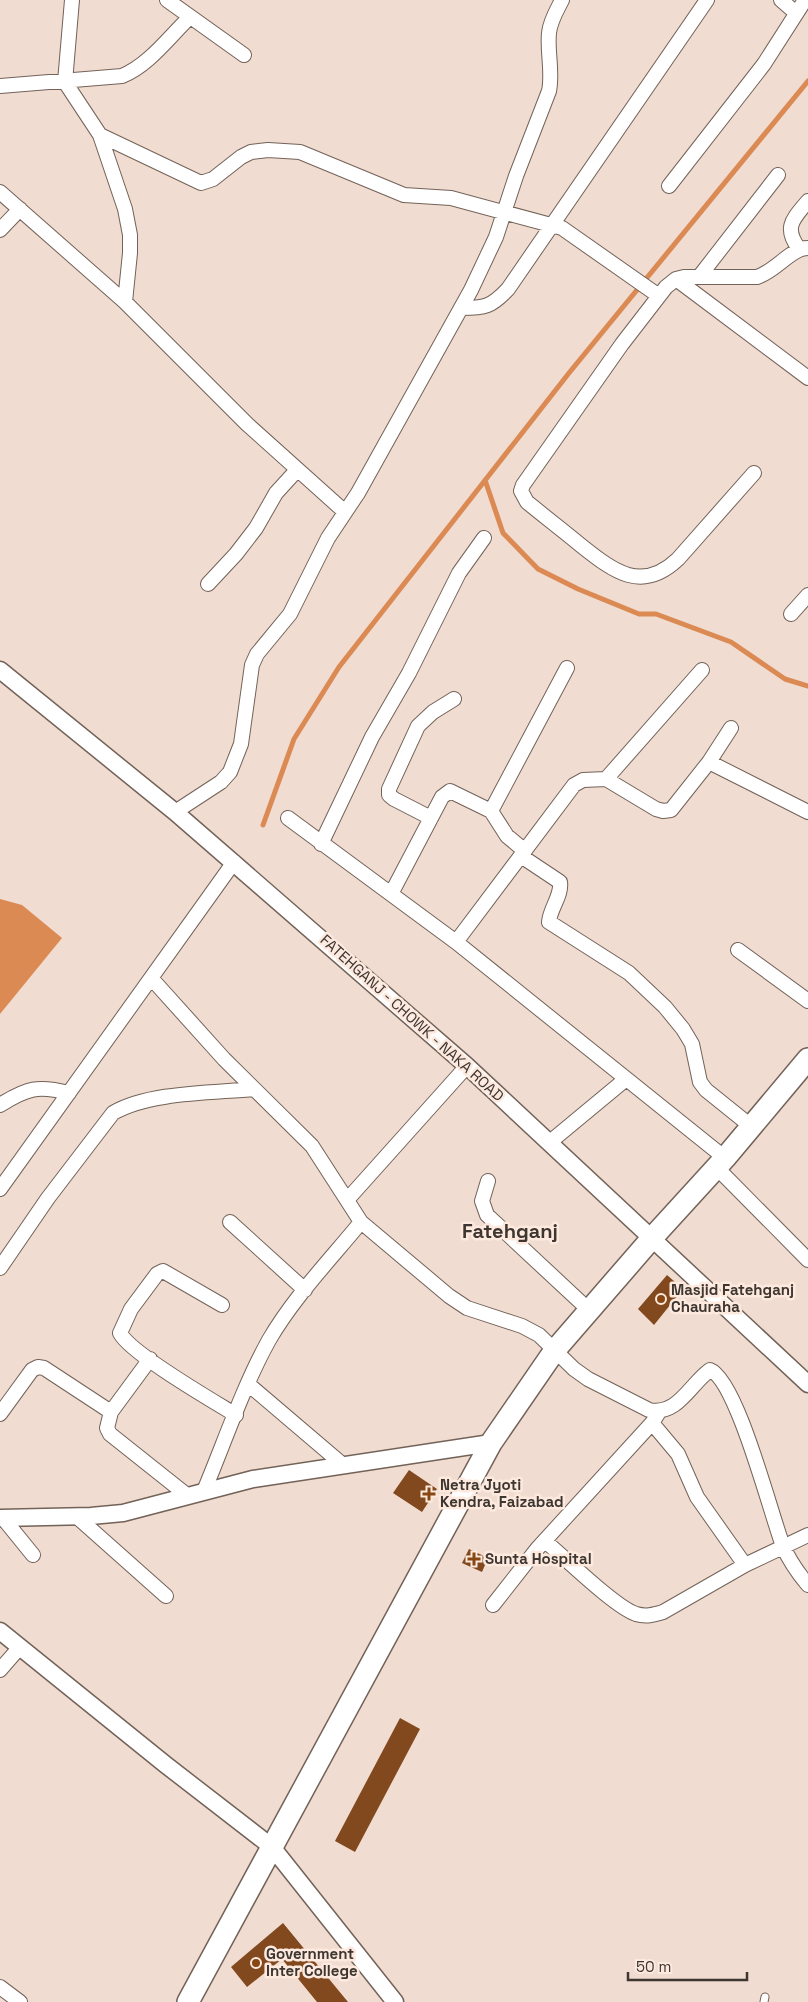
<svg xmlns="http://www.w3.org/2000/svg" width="808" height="2002" font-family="'Space Grotesk',sans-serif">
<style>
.water{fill:#db8a54}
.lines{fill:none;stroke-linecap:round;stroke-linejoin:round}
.stream{stroke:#db8a54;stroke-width:5}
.building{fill:#82481e}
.service-casing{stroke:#736258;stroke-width:9}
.minor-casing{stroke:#736258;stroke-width:16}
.tertiary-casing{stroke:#736258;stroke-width:19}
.primary-casing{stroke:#736258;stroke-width:24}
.service{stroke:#fff;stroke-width:7}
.minor{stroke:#fff;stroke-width:14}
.tertiary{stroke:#fff;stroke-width:16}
.primary{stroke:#fff;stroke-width:21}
.poi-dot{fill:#884613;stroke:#fde9dd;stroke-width:2}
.labels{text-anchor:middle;stroke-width:5;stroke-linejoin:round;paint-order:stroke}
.street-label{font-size:15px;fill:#3d3631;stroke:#fde9dd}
.poi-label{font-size:15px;font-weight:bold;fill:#3d3631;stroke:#fde9dd;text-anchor:start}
.district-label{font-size:20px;font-weight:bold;fill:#3d3631;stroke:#fde9dd}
</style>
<rect width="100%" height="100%" fill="#f0dcd0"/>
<path class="water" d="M0 899 22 905 62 938 0 1014Z"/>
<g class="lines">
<path class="stream" d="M485 480 503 533 538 569 578 589 639 614H656L731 642 785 679 808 686
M263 825 294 739 339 667 569 373 808 81"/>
</g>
<path class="building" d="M667 1275 683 1289 654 1325 638 1309Z
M409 1470 437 1489 422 1512 393 1493Z
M469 1549 488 1558 482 1572 462 1563Z
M400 1718 420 1729 355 1852 335 1841Z
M283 1923 348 2002H317L282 1959 247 1987 231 1967Z"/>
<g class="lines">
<defs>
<path id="service" d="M764 2002 765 1997"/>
<path id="minor" d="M72 0 65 82 100 135 125 209 130 235V253L125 302
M167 0 244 55
M781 0 796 13
M0 86 122 76C149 65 169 37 190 17
M100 135 201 183 213 179 241 157 251 152 268 150 300 152 404 195 451 198 562 228 659 296
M669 186 764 64 805 0
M0 192 125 302 247 424 345 512
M0 230 20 209
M799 249C783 227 793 219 808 201
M699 277 778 175
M676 279 808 378
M461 308C485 308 491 307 508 289L707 0
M754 473 678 559C640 595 611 569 578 543 561 529 544 516 527 502L521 491 523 485 622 344 666 287 676 279 684 277H757C776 271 791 248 808 248
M208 584 236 554 256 528 276 493 297 470
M791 614 808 595
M709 762 808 812
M606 779 656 809 663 811 671 810 709 762 731 728
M491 811 567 668
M175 812 221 782 230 772 241 744 252 665 257 654 290 614 328 538 358 493 471 290 496 237 516 176 549 91C553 72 547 52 549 33 550 21 557 10 562 0
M288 818 456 942 574 785 583 780 606 779 702 670
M431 818 394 799 389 795V789L418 726 433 712 454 699
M321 844 372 737 409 673 459 573 484 538
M521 856 560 882C562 896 550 908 549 922L629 973 665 1007 683 1029 692 1044 700 1082 706 1090 752 1127
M391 894 442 797 450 791 491 811 507 836 525 851
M456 942 725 1158
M738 950 808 1001
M152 979 224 1059 312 1146 361 1222 449 1296 467 1308 522 1326 539 1335 574 1369 588 1379 649 1410C678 1416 690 1384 710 1370 737 1380 771 1515 783 1546 789 1560 798 1573 808 1585
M0 1105C27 1088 38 1085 69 1093
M550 1142 626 1079
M717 1168 808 1260
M488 1181 482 1201 487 1215 590 1311
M0 1189 234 862
M347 1200 467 1066
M230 1222 305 1290
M0 1268 48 1198 113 1113C149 1092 212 1093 254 1089
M222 1305 163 1271 157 1274 131 1309 120 1333C130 1353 213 1401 236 1415
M150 1359 111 1412 107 1428 110 1434 188 1496
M248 1384 342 1464
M0 1414 32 1370 38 1367 44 1368 111 1412
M652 1423 678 1454 697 1497 745 1565
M204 1491C225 1441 243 1387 269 1340 294 1297 330 1260 361 1222
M76 1516 166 1596
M3 1518 33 1555
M545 1541C564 1557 615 1607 636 1614 646 1617 653 1615 663 1612L745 1565 808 1535
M493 1605 537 1549 652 1423 659 1412
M0 1670 20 1647
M0 1987 20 2002"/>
<path id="tertiary" d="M0 670 175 812 467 1066 808 1384
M0 1518 91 1516 123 1513 253 1479 491 1443
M0 1631 166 1765 272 1847 395 2002"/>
<path id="primary" d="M188 2002 491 1443 555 1350 652 1238 725 1158 808 1059"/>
</defs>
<use href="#service" class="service-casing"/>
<use href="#minor" class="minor-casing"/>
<use href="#tertiary" class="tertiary-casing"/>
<use href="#primary" class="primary-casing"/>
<use href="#service" class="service"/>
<use href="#minor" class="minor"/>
<use href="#tertiary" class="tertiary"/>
<use href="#primary" class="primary"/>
</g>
<g class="poi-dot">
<circle cx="661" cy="1299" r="5"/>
<path d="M426.5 1486.5h5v5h5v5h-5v5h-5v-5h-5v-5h5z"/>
<path d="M471.5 1551.5h5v5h5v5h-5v5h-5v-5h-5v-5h5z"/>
<circle cx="256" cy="1963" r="5"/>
</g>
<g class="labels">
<g class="street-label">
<text transform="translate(412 1018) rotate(42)" y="5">FATEHGANJ - CHOWK - NAKA ROAD</text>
</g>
<g class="poi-label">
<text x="671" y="1295">Masjid Fatehganj<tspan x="671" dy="17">Chauraha</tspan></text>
<text x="440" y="1490">Netra Jyoti<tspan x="440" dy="17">Kendra, Faizabad</tspan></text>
<text x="485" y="1564">Sunta Hospital</text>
<text x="266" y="1959">Government<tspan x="266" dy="17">Inter College</tspan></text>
</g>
<g class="district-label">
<text x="510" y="1238">Fatehganj</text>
</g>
</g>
<path d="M628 1972v8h119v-8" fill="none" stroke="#3d3631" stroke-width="2.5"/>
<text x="636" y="1972" font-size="15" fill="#3d3631" stroke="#fde9dd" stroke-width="4" paint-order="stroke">50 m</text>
</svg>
